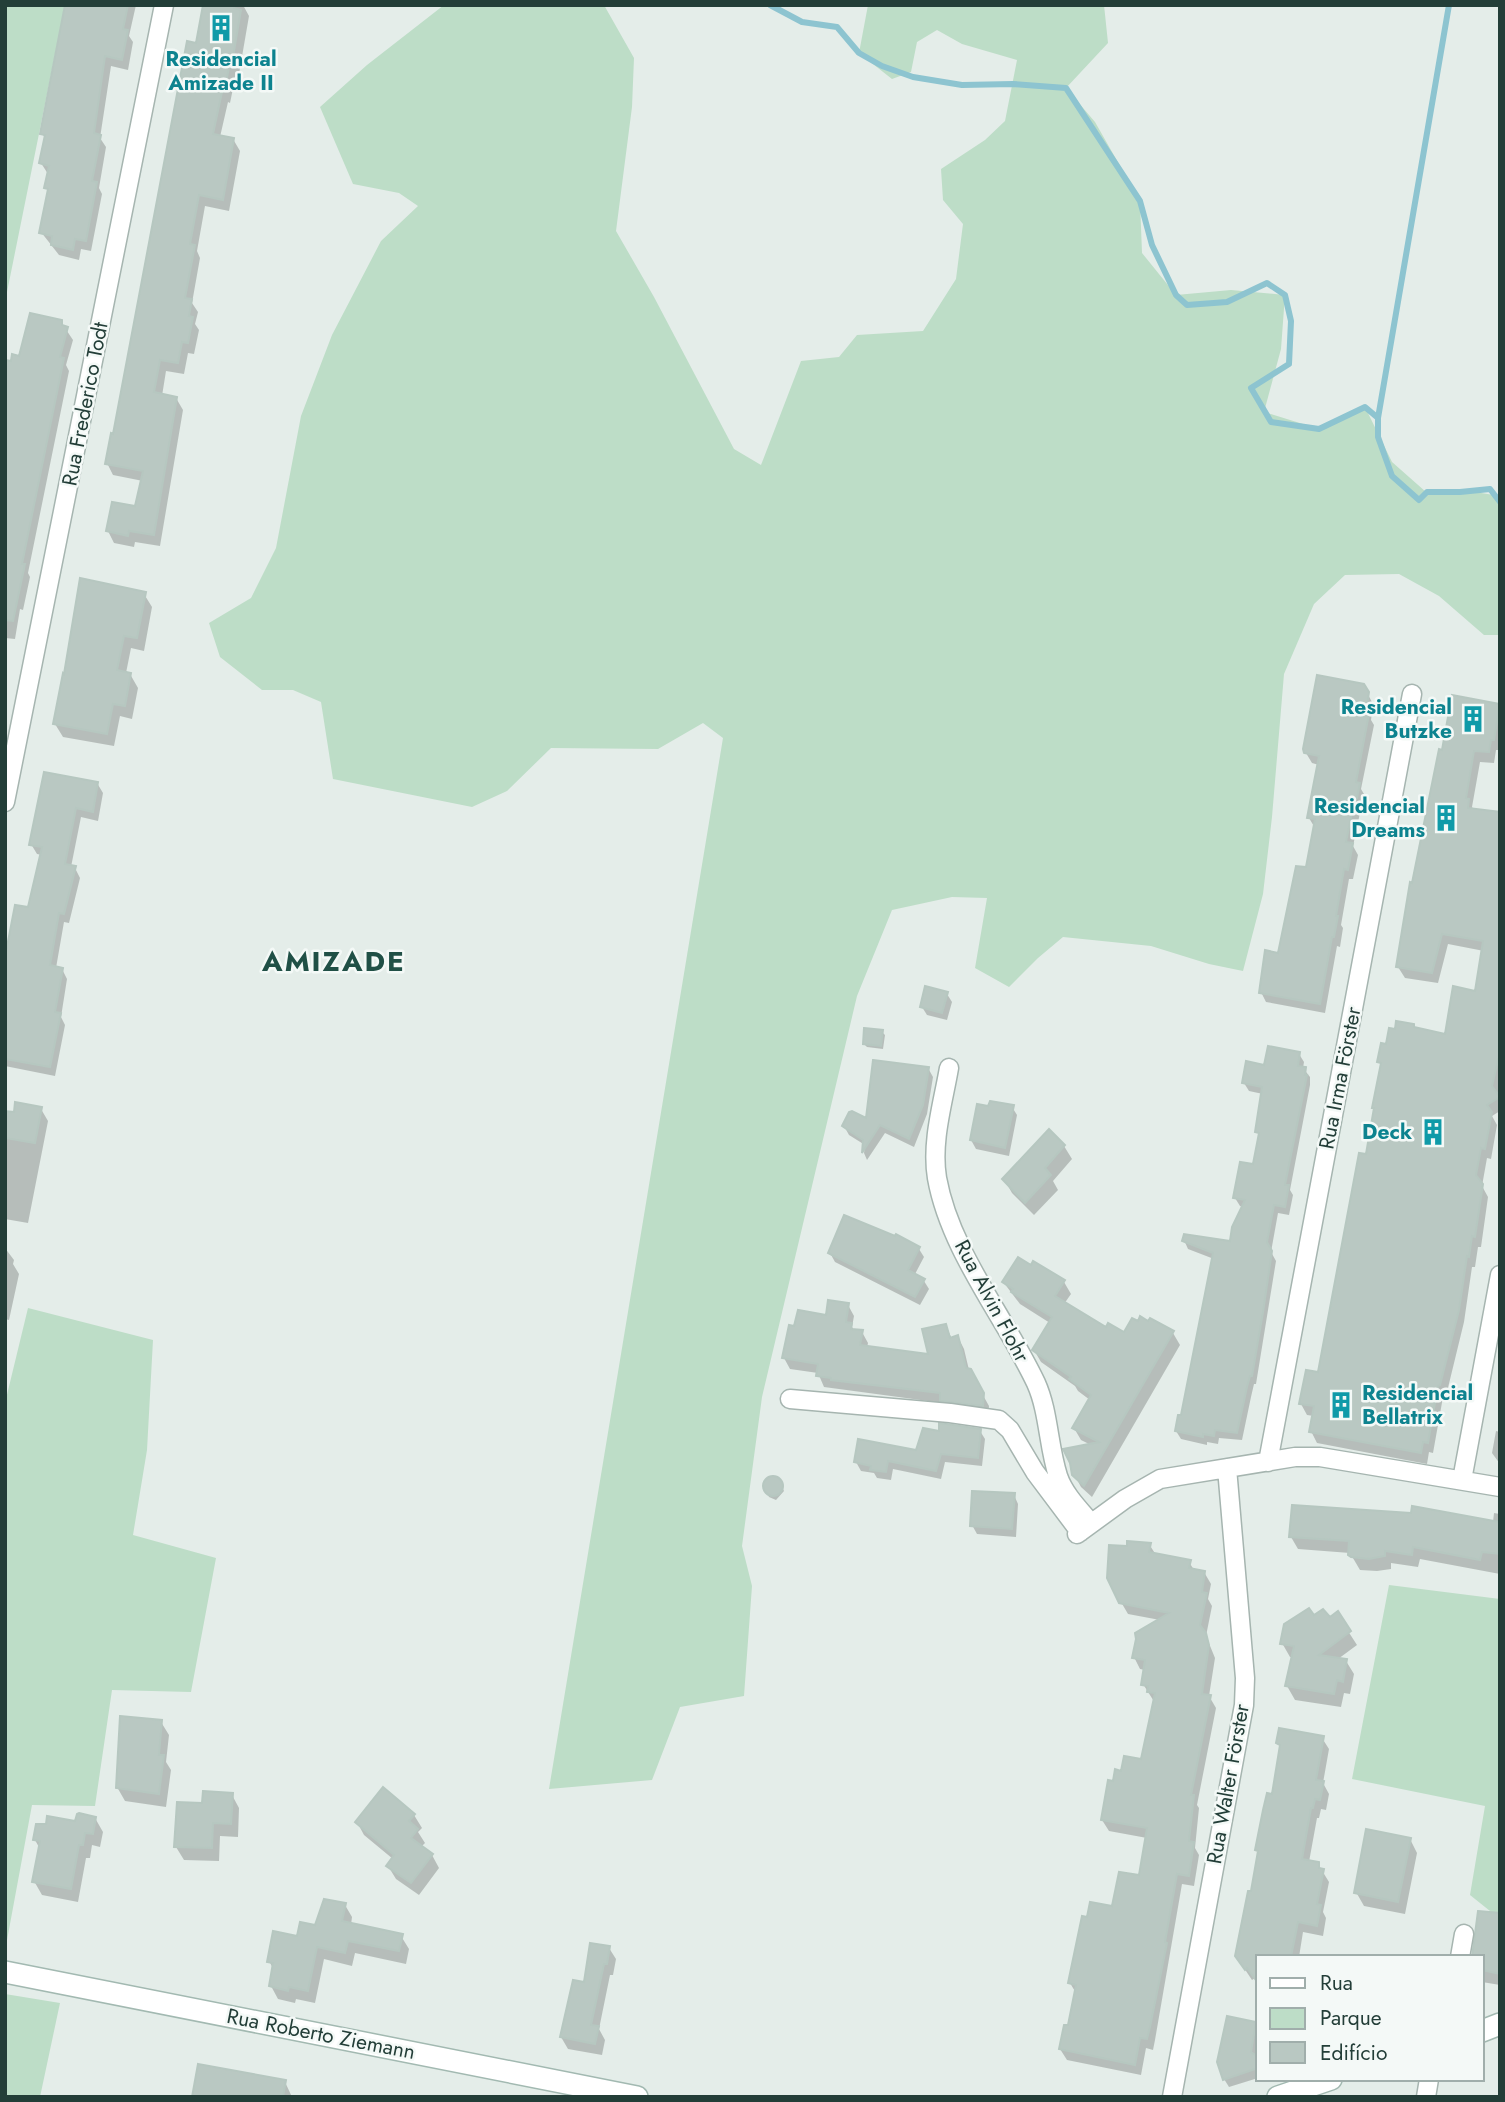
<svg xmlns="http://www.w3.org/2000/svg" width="1505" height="2102" font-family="Jost,sans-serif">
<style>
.green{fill:#bdddc7}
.shadow{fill:#0003}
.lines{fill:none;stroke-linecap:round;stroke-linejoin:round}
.stream{stroke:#8dc4d0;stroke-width:6}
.building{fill:#b9c8c2;stroke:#b6c7c0;stroke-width:2}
.minor-casing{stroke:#a6b5b0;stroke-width:21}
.secondary-casing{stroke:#a2b9b1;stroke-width:24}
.minor{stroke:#fff;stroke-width:18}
.secondary{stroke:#fff;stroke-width:21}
.labels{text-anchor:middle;stroke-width:5;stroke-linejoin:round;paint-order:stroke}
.culture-label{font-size:21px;font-weight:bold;fill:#0d838f;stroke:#f4f9f7;text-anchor:end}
.street-label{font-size:21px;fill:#233e38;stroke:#f4f9f7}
.district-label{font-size:28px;font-weight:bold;letter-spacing:2px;fill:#205046;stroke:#f4f9f7}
</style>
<rect width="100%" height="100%" fill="#e4ede9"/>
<path class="green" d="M5 5H65L5 302Z
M444 5H604L634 58 632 107 616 231 654 297 734 449 761 465 801 361 839 357 857 335 923 331 956 279 963 224 943 200 941 169 985 140 1005 121 1017 60 962 44 937 30 917 42 911 72 892 79 859 53 868 5H1104L1108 43 1066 88 1095 122 1140 201 1142 253 1176 295 1231 290 1285 295 1281 349 1264 412 1319 429 1365 407 1392 462 1426 492H1475L1500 496V635H1484L1439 596 1399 574 1345 575 1314 604 1284 674 1272 817 1263 894 1243 971 1209 964 1151 946 1063 937 1038 958 1009 987 975 968 987 898 952 897 892 910 857 996 762 1397 742 1546 752 1586 744 1696 680 1707 652 1780 549 1789 723 738 703 723 658 749 551 748 507 791 472 807 333 779 321 702 293 690H262L220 657 209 623 251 598 276 548 301 416 332 335 381 241 418 206 399 193 353 184 320 107 367 65Z
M28 1308 153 1340 147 1450 133 1535 216 1558 191 1692 112 1690 95 1806 32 1805 5 1951V1403Z
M1389 1585 1500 1599V1919L1470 1895 1485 1806 1352 1779Z
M5 1994 60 2003 40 2097H5Z"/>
<path class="shadow" d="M68 5H136L129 36 133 42 128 70 111 66 100 138 106 147 99 188 102 194 91 251 81 249 79 260 59 255 41 232 49 193 46 187 48 174 41 163 46 140 42 133Z
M205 5H243L249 16 239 74H236L230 103 228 102 220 137 233 139 240 151 229 211 205 206 197 251 200 258 192 303 198 312 195 324 199 330 194 354 188 353 184 374 166 371 162 396 176 398 183 410 160 546 135 542 134 547 114 543 108 531 137 508 143 481 113 475 107 463 114 436Z
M61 322 73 340 66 365 69 371 28 573 30 577 23 610 20 609 15 639 5 638V459L12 363Z
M144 594 152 607 144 651 131 648 126 673 130 674 138 688 132 719 120 716 114 746 63 737 55 724Z
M1363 685 1373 704 1371 720 1374 725 1361 789 1364 794 1353 846 1358 855 1353 879H1349L1341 925 1343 928 1340 947 1337 946 1325 1013 1266 1002 1261 992 1280 955 1307 869 1315 828 1309 818 1319 765 1312 763 1306 753Z
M1453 697 1500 706V750H1496L1494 763 1480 762 1472 807 1474 810 1500 812V1111L1492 1116 1497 1125 1491 1159 1487 1158 1482 1186 1488 1197 1481 1247H1478L1475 1267H1472L1464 1322 1446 1396 1443 1397 1433 1453 1429 1452 1427 1464 1317 1443 1311 1431 1314 1416 1307 1415 1301 1404 1319 1374 1367 1156 1382 1067 1379 1062 1388 1046 1415 1029 1447 1036 1477 993 1484 951 1448 944 1438 983 1405 978 1398 967 1413 885Z
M97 783 103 793 98 821 81 817 71 867 75 868 80 878 69 923 64 922 56 968 62 969 67 979 61 1017 65 1025 55 1076 5 1066V960L29 909 42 855 37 854 31 844Z
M947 994 952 1002 947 1020 927 1015 922 1007Z
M882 1032 885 1035 883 1049 867 1047 864 1044Z
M1299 1054 1304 1062 1303 1068 1310 1077V1085L1290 1190 1293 1195 1289 1215 1278 1213 1271 1252 1276 1261 1256 1384H1254L1251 1397 1242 1440 1219 1438 1218 1444 1207 1442V1445L1181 1439 1176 1431 1183 1417 1214 1259 1188 1249 1184 1240 1231 1243 1243 1207 1240 1206 1235 1198 1254 1166 1260 1136 1257 1132 1263 1094 1249 1091 1244 1083 1266 1067Z
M928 1068 933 1077 927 1114 914 1147 885 1133 867 1160 864 1153 865 1145 849 1135 844 1126 868 1121Z
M1012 1107 1017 1115 1009 1156 976 1149 971 1140Z
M41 1109 48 1121 28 1223 5 1219V1112L15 1114Z
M1064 1146 1072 1159 1053 1181 1058 1190 1034 1215 1012 1193 1004 1179Z
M5 1248 14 1260 13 1264 19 1274 9 1320 5 1319Z
M919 1249 924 1257 914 1276 924 1281 929 1289 920 1305 835 1262 830 1253Z
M1064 1282 1071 1294 1064 1304 1106 1329 1124 1335 1173 1333 1180 1345 1092 1497 1081 1487 1074 1474 1091 1445 1081 1440 1074 1428 1090 1400 1078 1391 1075 1386 1041 1362 1034 1350 1050 1323 1020 1304 1004 1283Z
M848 1305 854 1316 852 1327 855 1331 862 1332 868 1343 867 1348 930 1356 946 1326 952 1339 958 1337 964 1349 969 1370 989 1406 988 1417 948 1411 943 1403 824 1387 818 1373 790 1369 784 1358 796 1328 827 1317Z
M980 1431 985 1439 982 1466 945 1462 941 1479 893 1469 891 1480 877 1478 874 1473 861 1471 856 1462 917 1452 940 1434Z
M1496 1431 1500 1432V1464L1492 1453Z
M774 1477 778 1479 784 1491 776 1500 769 1497 765 1486 768 1478Z
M1014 1495 1018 1504 1016 1537 977 1534 972 1525Z
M1494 1513 1500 1514V1574L1420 1559 1418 1567 1391 1563V1569L1377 1571 1360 1570 1350 1553 1298 1549 1291 1537 1493 1522Z
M1149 1544 1156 1555 1189 1562 1194 1570 1204 1572 1211 1584 1208 1599 1212 1606 1206 1636 1215 1658 1209 1696 1216 1708 1197 1805 1199 1808 1195 1848 1199 1855 1194 1886 1182 1884 1155 2040 1153 2050 1146 2048 1141 2075 1067 2060 1060 2049 1069 2027 1076 1993 1070 1983 1089 1919 1113 1908 1140 1877 1147 1838 1109 1831 1102 1820 1114 1783 1122 1773 1143 1761 1155 1703 1143 1684 1145 1670 1140 1669 1134 1657 1160 1620 1128 1614 1121 1602 1129 1548Z
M1337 1614 1357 1645 1338 1659 1346 1661 1354 1674 1350 1694 1344 1693 1341 1707 1295 1700 1287 1686 1293 1657H1290L1282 1643Z
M161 1722 169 1735 166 1762 171 1770 166 1807 125 1801 117 1787Z
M1322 1738 1329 1749 1323 1783 1329 1794 1326 1810 1321 1809 1319 1818H1317L1309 1862 1318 1864 1329 1882 1323 1912 1326 1918 1323 1936 1303 1932 1299 1957H1258V1982L1255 1978 1252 1980 1244 1968 1260 1854 1257 1850 1274 1796 1281 1749 1278 1743Z
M232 1795 239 1808 238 1837 220 1836 219 1861 184 1860 176 1847 178 1804 204 1805Z
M414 1815 422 1828 418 1832 425 1843 421 1847 432 1855 439 1868 419 1895 396 1879 388 1866 393 1859 364 1835 357 1822Z
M95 1818 103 1832 100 1847 92 1845 90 1858H86L78 1902 42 1895 34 1881 40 1849 35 1840Z
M1410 1839 1417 1853 1405 1914 1364 1906 1356 1892Z
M345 1905 352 1917 351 1925 401 1936 409 1949 406 1964 355 1953 352 1966 324 1959 315 2003 296 1999 295 2003 278 1999 271 1986 274 1970 269 1961Z
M1500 1915V1985L1482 1982V1957Z
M609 1948 616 1959 613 1975H610L599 2029 605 2040 602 2055 568 2049 561 2037 585 1984Z
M1255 2023 1258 2029 1256 2058 1258 2062V2078L1229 2087 1224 2079Z
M285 2082 292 2097H194Z"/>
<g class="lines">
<path class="stream" d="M770 5 802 22 837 27 859 53 882 66 913 77 962 85 1013 84 1066 88 1140 201 1152 245 1176 295 1187 305 1227 302 1267 283 1285 295 1291 321 1289 364 1251 388 1271 422 1319 429 1365 407 1378 418V437L1392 476 1419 500 1427 492H1460L1490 489 1500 502
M1378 418 1449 5"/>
</g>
<path class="building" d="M65 5H128L123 29 128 30 122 60 105 56 94 133 101 135 92 181 97 182 86 241 75 239 73 250 51 245 52 236 39 233 48 189 44 188 49 166 39 163 45 135 40 134Z
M203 5H235L234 8 241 10 232 63H230L224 92H222L213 134 234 138 223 200 199 195 190 244 195 245 185 298 192 299 189 316 193 317 188 343 182 342 178 363 160 360 154 392 177 397 154 535 129 531 128 536 106 531 112 502 135 506 143 471 105 464 111 433 113 434 187 41 196 43Z
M30 313 62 320V325L68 327 60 357 64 358 22 564H25L13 621 5 620V360L11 361 12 354 19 356Z
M80 578 146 592 137 638 124 636 117 670 131 673 125 706 113 704 107 734 53 724 63 673 64 674Z
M1317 675 1364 684 1369 692 1366 712 1369 714 1356 782 1360 783 1357 798H1355L1346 842 1353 843 1348 870 1344 869 1336 916H1338L1334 937H1332L1320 1004 1259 993 1265 950 1278 953 1296 866 1306 867 1315 819 1307 818 1319 756 1304 753 1303 749Z
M1452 695 1500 704 1494 740H1491L1489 752 1474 751 1466 798 1469 799 1468 808 1500 812V1052L1492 1086 1500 1097 1487 1105 1492 1112 1485 1149 1481 1148 1476 1175 1483 1184 1475 1237 1472 1236 1469 1257 1467 1256 1459 1310 1440 1385 1438 1386 1428 1443 1423 1442 1421 1453 1309 1432 1314 1406 1299 1404 1306 1370 1318 1372 1359 1153 1366 1154 1374 1108H1372L1381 1063 1377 1062 1381 1043 1386 1044 1389 1028 1395 1029 1396 1021 1414 1024V1027L1445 1034 1453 986 1475 991 1483 941 1442 934 1432 973 1396 967 1410 882 1412 883 1439 749 1442 750Z
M44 772 98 782 93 812 76 808 65 864 76 866 64 914 59 913 50 965 63 968 55 1012 61 1013 50 1067 5 1059V957L15 905 28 907 42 847 29 845Z
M925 986 948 992 942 1013 920 1007Z
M864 1028 883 1030 881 1046 863 1044Z
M1268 1046 1300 1052 1298 1066 1306 1067 1305 1075H1307L1285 1185H1289L1285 1207 1274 1205 1267 1242 1272 1251 1263 1312 1252 1376H1250L1247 1387 1237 1433 1215 1430 1214 1436 1203 1434V1437L1175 1431 1178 1415H1181L1213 1253 1182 1241 1184 1234 1230 1241 1232 1227 1245 1200 1233 1198 1240 1162 1253 1164 1259 1133 1255 1132 1262 1087 1242 1083 1246 1061 1264 1065Z
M873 1060 929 1067 923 1105 909 1139 880 1125 862 1153 863 1140 842 1126 849 1112 852 1111 866 1118Z
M990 1101 1014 1105 1005 1148 970 1140 977 1104 988 1106Z
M15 1102 42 1107 35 1143 5 1138V1111L14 1112Z
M1049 1129 1065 1145 1045 1168 1051 1175 1025 1203 1002 1179Z
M844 1215 895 1236 896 1234 920 1247 908 1270 925 1279 915 1297 828 1253Z
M1018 1257 1031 1265 1033 1261 1065 1280 1055 1296 1106 1327 1108 1323 1124 1332 1132 1318 1138 1321 1140 1316 1148 1321 1150 1318 1174 1331 1084 1486 1072 1475 1070 1463 1063 1449 1099 1442 1072 1428 1091 1395 1069 1379 1071 1377 1032 1350 1052 1317 1011 1292 1013 1289 1002 1282Z
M828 1300 849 1303 846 1322 852 1323 851 1329 863 1330 860 1345 928 1354 922 1329 946 1324 950 1338 958 1335 966 1368 971 1369 984 1393 983 1406 940 1401V1393L831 1380V1378L816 1376 818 1364 782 1358 789 1325 794 1326 798 1310 826 1315Z
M939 1423 981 1429 978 1458 941 1454 936 1471 888 1461 886 1472 870 1470 871 1466 854 1462 858 1439 916 1450 923 1428 939 1431Z
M763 1486a10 10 0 1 1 20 0a10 10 0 1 1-20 0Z
M972 1491 1015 1493 1012 1529 970 1526Z
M1292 1505 1411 1513 1412 1506 1500 1522V1554L1482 1552 1480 1560 1413 1547 1412 1555 1385 1551V1556L1369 1559 1351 1557 1348 1555 1349 1541 1289 1537Z
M1127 1541 1151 1543 1149 1552 1191 1560 1189 1568 1205 1571 1202 1592 1207 1593 1200 1625 1206 1633 1209 1645 1202 1694 1211 1695 1191 1795H1194L1189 1841 1194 1842 1189 1876 1177 1874 1165 1942 1167 1943 1150 2027 1147 2039 1140 2038 1135 2065 1059 2049 1064 2025H1068L1076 1985 1068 1983 1082 1916 1087 1917 1090 1902 1112 1906 1119 1872 1139 1875 1147 1828 1101 1820 1108 1780 1113 1781 1115 1769 1121 1771 1124 1756 1141 1759 1155 1693 1147 1692 1148 1686 1141 1685 1145 1660 1132 1658 1136 1639 1135 1633 1169 1613 1119 1603 1107 1578 1109 1545 1127 1546Z
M1309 1608 1314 1615 1323 1609 1330 1617 1338 1611 1351 1631 1319 1655 1347 1659 1343 1682 1337 1680 1334 1694 1285 1686 1294 1646 1280 1644 1284 1624Z
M120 1716 162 1720 159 1755H164L159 1794 116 1788Z
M1279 1728 1324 1736 1316 1780 1324 1781 1320 1800 1315 1799 1313 1808H1311L1302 1859 1319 1862V1868L1324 1869 1317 1904 1321 1905 1317 1926 1298 1922 1291 1957H1258V1983L1247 1968 1245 1970 1235 1956 1248 1891H1251L1258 1851 1255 1850 1263 1810 1267 1793 1272 1794 1280 1745 1276 1743Z
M383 1787 415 1814 409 1821 418 1829 411 1838 433 1854 411 1883 386 1866 394 1855 355 1822Z
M203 1791 233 1793 231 1824 213 1823 212 1848 174 1847 177 1802 202 1803Z
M79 1813 96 1817 93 1834 85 1833 83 1845H79L71 1889 32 1882 40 1841 33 1840 36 1824H46L47 1816 75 1821 77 1814Z
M1366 1829 1411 1838 1398 1902 1354 1893Z
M324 1899 346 1903 342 1921 403 1934 399 1951 348 1941 345 1953 317 1947 308 1991 289 1987 288 1991 269 1986 273 1963 267 1962 273 1931 297 1936 300 1922 315 1925Z
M1478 1911 1500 1913V1974L1482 1970V1957H1472Z
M590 1943 610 1946 607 1964H604L591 2025 599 2026 595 2044 560 2037 573 1980 584 1982Z
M1227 2016 1256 2022 1251 2052 1257 2056 1258 2068 1223 2080 1217 2062Z
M198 2064 286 2080 283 2097H192Z"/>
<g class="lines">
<defs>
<path id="minor" d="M5 802 164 5
M949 1068C943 1103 931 1142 937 1178 950 1251 1005 1317 1036 1383 1049 1412 1048 1445 1058 1476 1064 1494 1079 1509 1091 1523
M790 1399 950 1413 999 1420 1010 1430 1035 1472 1080 1532
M1268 1462 1412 694
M1462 1480 1500 1275
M1077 1534 1125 1499 1160 1479 1295 1457H1320L1500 1487
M1460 1957 1464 1934
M1172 2097 1244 1705 1245 1678 1227 1468
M1426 2097 1429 2079"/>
<path id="secondary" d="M5 1972 637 2097
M1482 2031 1500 2024
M1278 2097 1331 2079"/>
</defs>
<use href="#minor" class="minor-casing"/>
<use href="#secondary" class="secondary-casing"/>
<use href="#minor" class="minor"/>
<use href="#secondary" class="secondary"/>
</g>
<defs>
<symbol id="building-bare" viewBox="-9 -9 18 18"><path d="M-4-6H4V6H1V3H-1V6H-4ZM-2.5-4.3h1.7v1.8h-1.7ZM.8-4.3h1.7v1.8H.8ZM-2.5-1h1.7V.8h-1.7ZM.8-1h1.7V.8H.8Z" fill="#0f9aa8" stroke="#f4f9f7" stroke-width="2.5" paint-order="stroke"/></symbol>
</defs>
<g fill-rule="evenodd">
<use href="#building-bare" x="202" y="9" width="38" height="38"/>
<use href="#building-bare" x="1454" y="700" width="38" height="38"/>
<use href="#building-bare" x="1427" y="799" width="38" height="38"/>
<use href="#building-bare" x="1414" y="1113" width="38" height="38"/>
<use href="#building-bare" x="1322" y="1386" width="38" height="38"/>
</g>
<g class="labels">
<g class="culture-label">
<text x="221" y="66" text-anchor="middle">Residencial<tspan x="221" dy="24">Amizade II</tspan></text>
<text x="1452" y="714">Residencial<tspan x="1452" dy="24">Butzke</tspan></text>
<text x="1425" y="813">Residencial<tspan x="1425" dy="24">Dreams</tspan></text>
<text x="1412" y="1139">Deck</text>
<text x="1362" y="1400" text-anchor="start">Residencial<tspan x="1362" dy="24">Bellatrix</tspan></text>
</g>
<g class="street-label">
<text transform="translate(85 404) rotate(-79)" y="7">Rua Frederico Todt</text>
<text transform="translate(1340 1078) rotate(-79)" y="7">Rua Irma Förster</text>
<text transform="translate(992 1301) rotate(62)" y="7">Rua Alvin Flohr</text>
<text transform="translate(1228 1784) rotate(-80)" y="7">Rua Walter Förster</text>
<text transform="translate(321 2034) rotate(11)" y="7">Rua Roberto Ziemann</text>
</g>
<g class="district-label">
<text x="334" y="971">AMIZADE</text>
</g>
</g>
<rect width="1505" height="2102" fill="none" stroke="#233e38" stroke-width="14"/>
<rect x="1256" y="1955" width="228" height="126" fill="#f4f9f7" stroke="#a0aeab" stroke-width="2"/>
<rect x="1270" y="1978" width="35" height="10" fill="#ffffff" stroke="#a0aeab" stroke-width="2"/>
<text x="1320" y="1990" font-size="21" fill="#233e38">Rua</text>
<rect x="1270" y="2008" width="35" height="21" fill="#bdddc7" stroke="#a0aeab" stroke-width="2"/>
<text x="1320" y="2025" font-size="21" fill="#233e38">Parque</text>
<rect x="1270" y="2042" width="35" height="21" fill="#b9c8c2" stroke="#a0aeab" stroke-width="2"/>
<text x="1320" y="2060" font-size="21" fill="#233e38">Edifício</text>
</svg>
